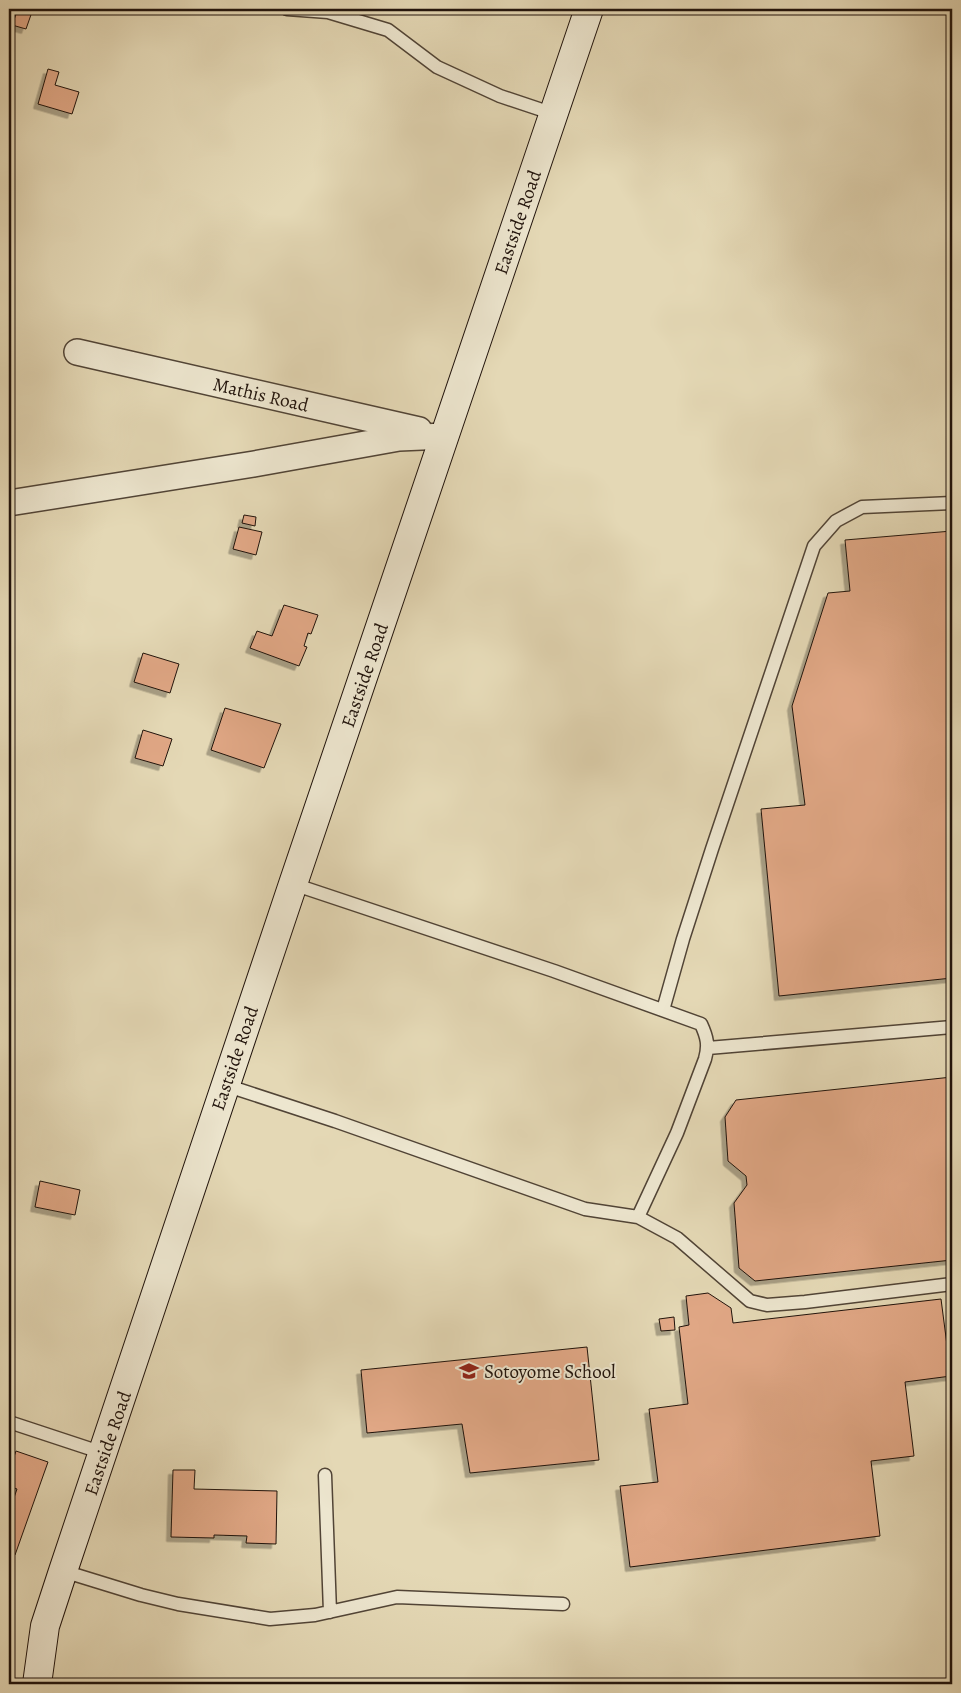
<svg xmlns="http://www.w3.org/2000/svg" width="961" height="1693" font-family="Alegreya,serif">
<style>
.building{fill:#e0a785;stroke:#20130c;filter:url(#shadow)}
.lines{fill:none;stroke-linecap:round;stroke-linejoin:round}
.lane-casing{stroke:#514436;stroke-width:15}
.street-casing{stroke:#514436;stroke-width:28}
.secondary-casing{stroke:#20130c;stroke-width:30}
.lane{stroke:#ede6cf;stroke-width:12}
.street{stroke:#ede6cf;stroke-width:25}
.secondary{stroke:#ede6cf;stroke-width:28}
.labels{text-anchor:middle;stroke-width:4;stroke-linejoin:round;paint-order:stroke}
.street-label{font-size:19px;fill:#20130c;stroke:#ede6cf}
.poi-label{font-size:19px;fill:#20130c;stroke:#ede6cf;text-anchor:start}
</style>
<defs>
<filter id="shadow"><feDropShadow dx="-4.5" dy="4.5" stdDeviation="0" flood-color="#0004"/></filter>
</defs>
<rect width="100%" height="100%" fill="#e4d8b5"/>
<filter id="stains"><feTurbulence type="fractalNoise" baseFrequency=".004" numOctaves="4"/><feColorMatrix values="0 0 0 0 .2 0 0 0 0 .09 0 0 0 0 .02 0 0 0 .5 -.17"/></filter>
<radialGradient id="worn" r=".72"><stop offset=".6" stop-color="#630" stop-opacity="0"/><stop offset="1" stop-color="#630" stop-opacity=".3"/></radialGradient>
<path class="building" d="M18 9H33L26 29 12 25Z
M48 69 59 72 55 85 79 92 72 114 38 104Z
M244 515 256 517 255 526 242 523Z
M239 527 262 532 256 555 233 549Z
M952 531V978L779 996 761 809 805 805 792 706 828 593 850 591 845 540Z
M284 605 318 615 311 634 308 633 304 646 307 647 299 666 250 648 257 631 272 636Z
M143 653 179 664 170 693 134 682Z
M225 708 281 724 264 768 211 750Z
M143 730 172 739 163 766 135 758Z
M952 1077V1260L755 1281 739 1268 734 1203 747 1185 746 1176 728 1161 725 1117 736 1100Z
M40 1181 80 1190 75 1215 35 1207Z
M708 1293 731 1308 733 1323 941 1299 951 1376 905 1382 914 1456 871 1461 880 1536 630 1567 620 1486 658 1482 649 1409 688 1404 679 1327 689 1325 686 1296Z
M674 1317 675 1330 661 1331 659 1319Z
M587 1347 599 1460 470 1473 462 1424 367 1433 361 1370Z
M16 1451 48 1462 15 1555 9 1553V1512L17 1489 9 1486V1471Z
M173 1470H195L194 1489 277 1491 276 1544 246 1543 247 1536 214 1535V1538L171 1537Z"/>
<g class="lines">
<defs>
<path id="lane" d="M287 9 328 12 388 30 437 67 500 96 554 114
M293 884 554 971 701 1024C707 1037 709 1045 705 1059L677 1133 638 1217
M663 1010 683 939 712 849 814 546 836 521 862 507 952 503
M708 1048 952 1027
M225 1085 335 1121 585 1209 638 1217 677 1238 750 1301 767 1305 805 1302 952 1284
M9 1422 103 1453
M325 1475 330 1612
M63 1571 141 1595 178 1604 270 1619 315 1615 397 1597 563 1604"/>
<path id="street" d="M77 352 419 430
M9 503 254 464 399 438 445 436"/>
<path id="secondary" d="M37 1684 45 1626 63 1571 293 884 589 9"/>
</defs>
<use href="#lane" class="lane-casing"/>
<use href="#street" class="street-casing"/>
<use href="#secondary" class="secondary-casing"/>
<use href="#lane" class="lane"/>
<use href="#street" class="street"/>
<use href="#secondary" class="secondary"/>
</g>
<defs>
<symbol id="school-bare" viewBox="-9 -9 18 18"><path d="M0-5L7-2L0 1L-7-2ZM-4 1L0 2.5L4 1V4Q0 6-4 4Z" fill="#8f2418" stroke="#ede6cf" stroke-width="2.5" paint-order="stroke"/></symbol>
</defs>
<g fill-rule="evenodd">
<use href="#school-bare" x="455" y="1357" width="28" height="28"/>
</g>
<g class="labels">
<g class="street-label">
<text transform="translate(517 222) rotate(-71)" y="7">Eastside Road</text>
<text transform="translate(261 394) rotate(13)" y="7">Mathis Road</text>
<text transform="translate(364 675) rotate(-71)" y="7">Eastside Road</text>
<text transform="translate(234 1058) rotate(-71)" y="7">Eastside Road</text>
<text transform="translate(107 1443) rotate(-71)" y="7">Eastside Road</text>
</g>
<g class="poi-label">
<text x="484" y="1378">Sotoyome School</text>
</g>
</g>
<rect width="961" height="1693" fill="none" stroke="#e4d8b5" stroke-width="30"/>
<rect x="10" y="10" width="941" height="1673" fill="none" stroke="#20130c" stroke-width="2.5"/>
<rect x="15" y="15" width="931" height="1663" fill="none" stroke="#20130c"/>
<rect width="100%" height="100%" filter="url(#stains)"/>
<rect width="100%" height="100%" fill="url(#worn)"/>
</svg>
